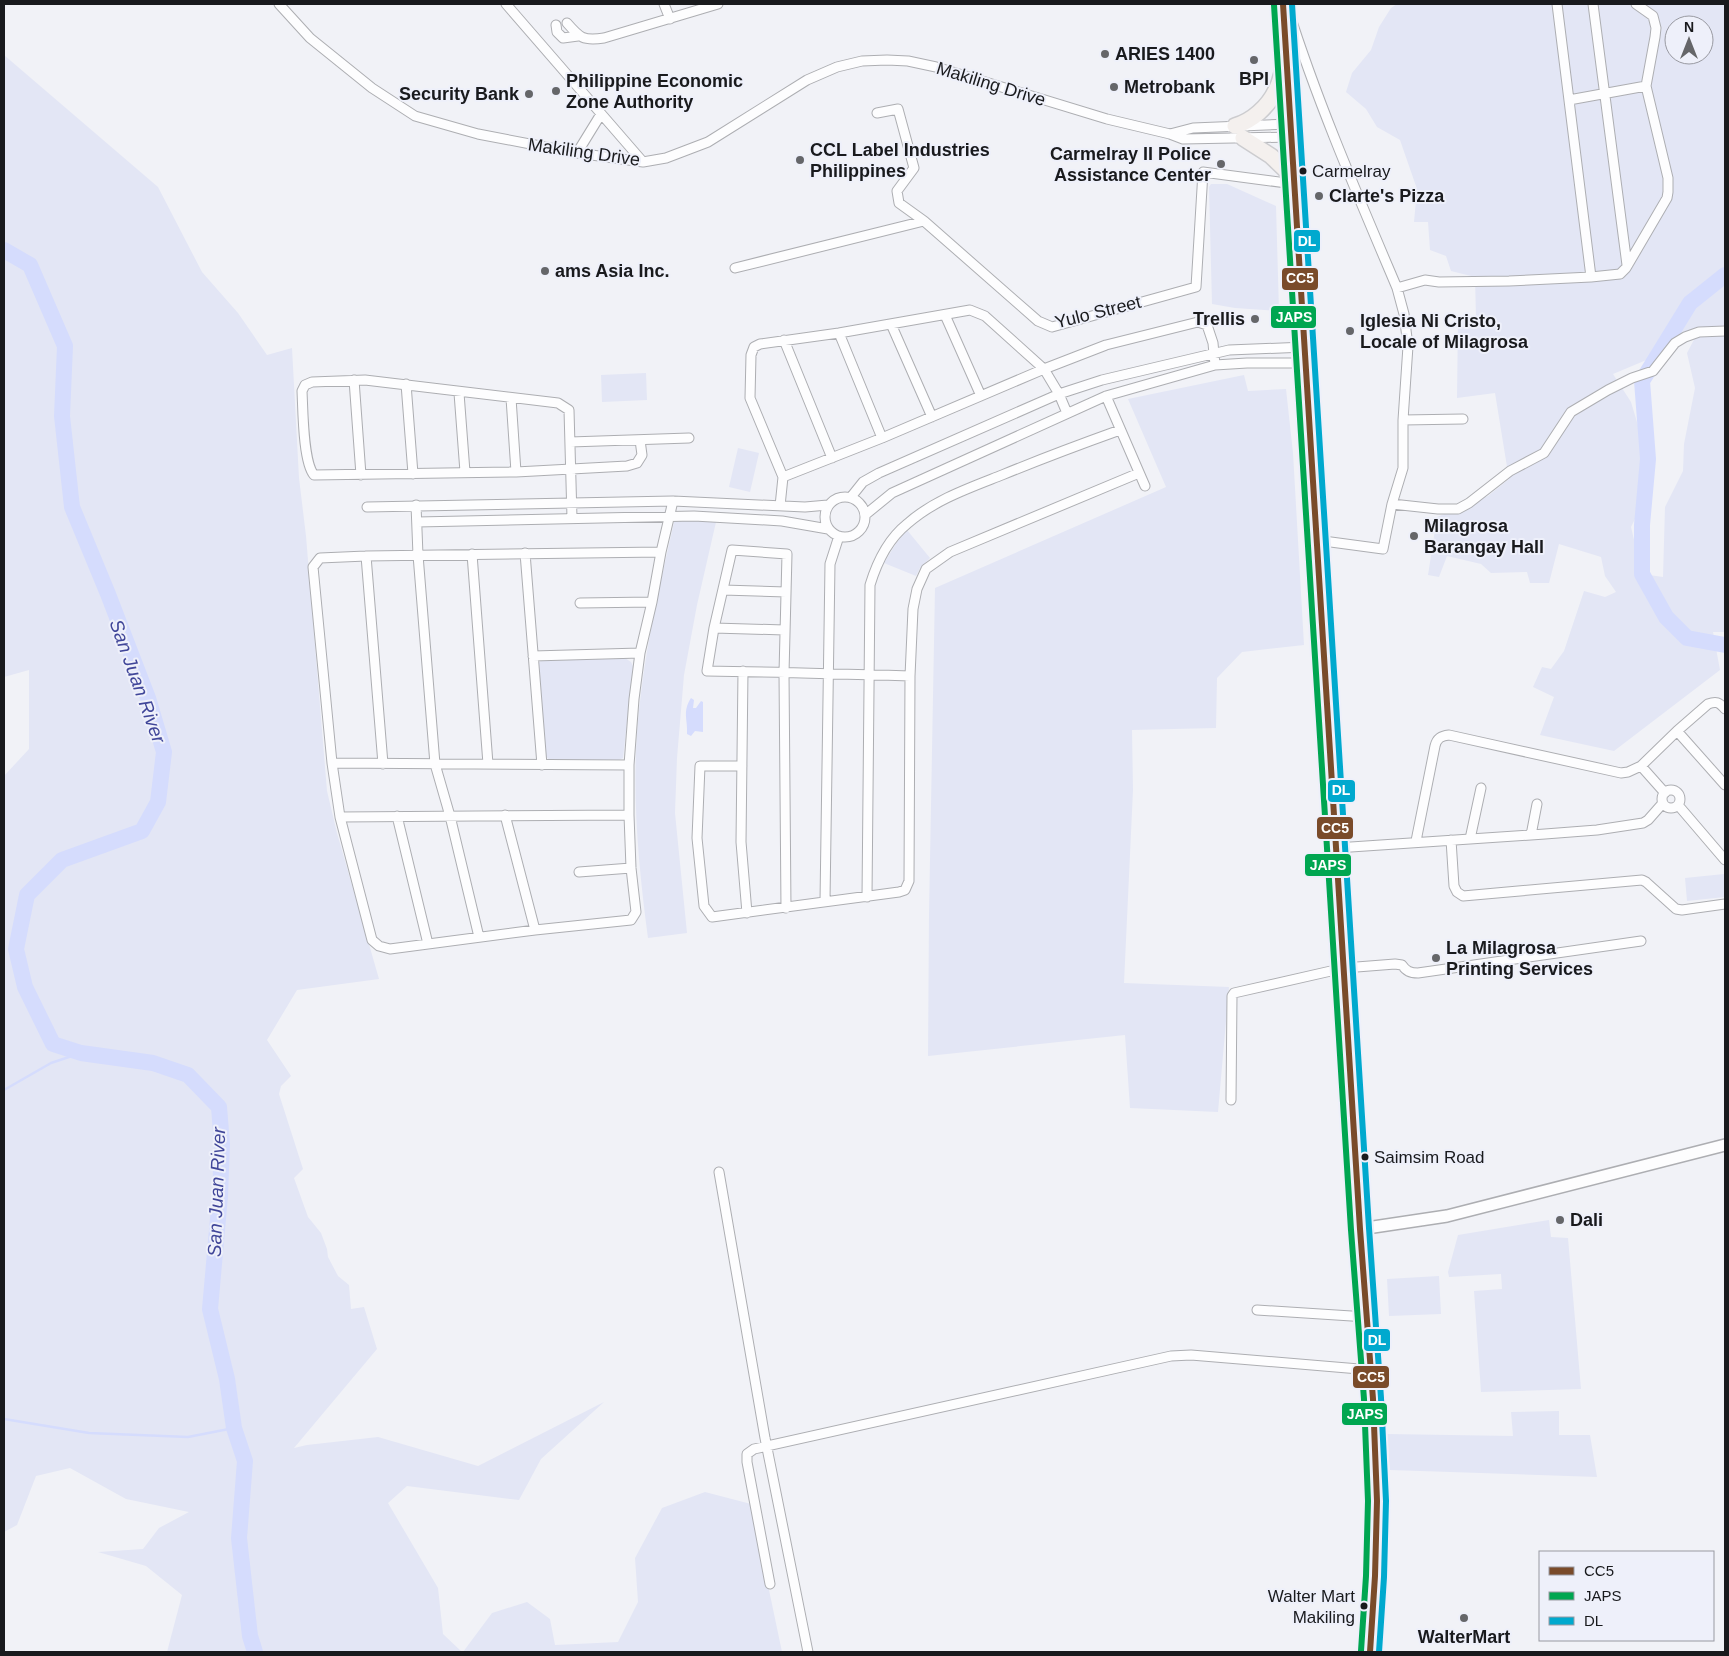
<svg xmlns="http://www.w3.org/2000/svg" width="1729" height="1656" font-family="Helvetica,sans-serif">
<style>
.green{fill:#e3e6f5;fill-rule:evenodd}
.water{fill:#d5dcfd}
.lines{fill:none;stroke-linecap:round;stroke-linejoin:round}
.stream{stroke:#d5dcfd;stroke-width:2.5}
.river{stroke:#d5dcfd;stroke-width:16}
.minor-casing{stroke:#adaeb2;stroke-width:11}
.tertiary-casing{stroke:#adaeb2;stroke-width:14}
.trunk-casing{stroke:#cccccf;stroke-width:18}
.minor{stroke:#fdfdfe;stroke-width:9}
.tertiary{stroke:#fdfdfe;stroke-width:11}
.trunk{stroke:#f4f0ee;stroke-width:15}
.bus-1-casing{stroke:#eef0fa;stroke-width:10}
.bus-2-casing{stroke:#eef0fa;stroke-width:10}
.bus-3-casing{stroke:#eef0fa;stroke-width:10}
.bus-1{stroke:#7a4b2a;stroke-width:6}
.bus-2{stroke:#00a651;stroke-width:6}
.bus-3{stroke:#00a9ce;stroke-width:6}
.poi-dot{fill:#656669;stroke:#eef0fa;stroke-width:2}
.bus-dot{fill:#191a1d;stroke:#eef0fa;stroke-width:2}
.labels{text-anchor:middle;stroke-width:4;stroke-linejoin:round;paint-order:stroke}
.bus-label{font-size:17px;fill:#191a1d;stroke:#eef0fa;text-anchor:start}
.poi-label{font-size:18px;font-weight:bold;fill:#191a1d;stroke:#eef0fa;text-anchor:start}
.street-label{font-size:18px;fill:#191a1d;stroke:#eef0fa}
.water-label{font-size:19px;font-style:italic;fill:#404699;stroke:#eef0fa}
.line-badge{stroke:#eef0fa;stroke-width:2}
.badge-label{font-size:14px;text-anchor:middle;font-weight:bold;fill:#fff}
</style>
<rect width="100%" height="100%" fill="#f1f2f7"/>
<path class="green" d="M1397 4H1725V632H1713L1720 670 1614 751 1540 735 1554 697 1533 687 1542 667 1551 669 1564 651 1584 591 1605 597 1616 592 1605 576 1601 557 1559 544 1549 583H1530L1527 572 1491 573 1481 564 1447 556 1439 577 1428 575 1437 517 1488 496 1509 479 1495 393 1457 398 1458 319 1476 318 1475 277 1451 271 1446 256 1430 250 1428 222H1414L1417 189 1400 140 1377 127 1366 109 1346 92 1352 73 1371 50 1379 27 1391 8ZM1674 25H1704V55H1674ZM1698 332 1687 353 1695 388 1684 444 1683 471 1665 507 1663 577 1642 574 1631 527 1644 501 1648 459 1631 402 1613 374 1656 356Z
M4 55 158 187 202 272 238 313 267 355 292 348 299 478 306 536 327 791 337 833 379 979 297 990 267 1040 291 1076 281 1086 279 1094 303 1169 294 1178 308 1217 321 1233 327 1249 328 1257 338 1276 349 1285 351 1309 364 1307 377 1349 294 1448 307 1445 378 1437 478 1466 604 1402 541 1459 519 1500 407 1486 388 1503 438 1588 443 1634 462 1652H167L182 1595 146 1566 98 1552 143 1549 159 1528 189 1512 126 1499 70 1468 36 1476 17 1525 4 1532V776L29 749V670L4 677Z
M1211 184H1227L1276 206 1279 311 1235 308 1212 304 1209 187Z
M646 373 647 400 602 402 601 375Z
M1244 375 1248 391 1286 389 1293 453 1304 645 1242 652 1217 678 1216 728 1132 730 1133 790 1124 983 1229 987 1218 1112 1130 1108 1125 1035 928 1056 929 914 935 588 1166 487 1128 399Z
M738 448 759 453 750 492 729 487Z
M675 518 716 522 697 605 684 675 677 758 675 813 687 933 648 938C637 855 630 776 641 693 648 634 662 576 675 518Z
M907 530 930 558 920 568 916 576 884 563 897 542Z
M625 658 631 662 633 666 623 758 619 760 550 761 546 756 537 663 541 661Z
M1724 874 1725 897 1687 901 1685 878Z
M1549 1220 1551 1237 1568 1238 1581 1389 1481 1392 1474 1291 1502 1289 1501 1274 1449 1277 1448 1272 1458 1235Z
M1439 1276 1441 1314 1389 1316 1387 1279Z
M1559 1411V1435H1590L1597 1477 1390 1470 1387 1434 1513 1436 1511 1412Z
M705 1492 751 1504 782 1652H463L492 1613 527 1602 550 1619 555 1645 618 1642 638 1602 635 1558 662 1508Z"/>
<path class="water" d="M691 698 694 700 693 708H696L701 701 703 702V732L695 731 691 736 687 734C688 719 682 712 691 698Z"/>
<g class="lines">
<path class="stream" d="M4 1090 51 1063 81 1053
M4 1419 89 1433 188 1437 234 1428"/>
<path class="river" d="M4 250 30 265 65 346 62 416 72 507 108 594 148 698 164 752 158 802 142 831 62 860 27 895 16 949 25 987 53 1044 81 1053 153 1063 188 1075 219 1107 222 1144 220 1196 210 1309 227 1379 234 1428 245 1461 239 1538 250 1636 255 1652
M1725 275 1690 303 1642 381 1648 459 1642 525V574L1666 617 1687 638 1725 645"/>
<defs>
<path id="minor" d="M279 4 310 38 372 88 415 116 478 134 577 153 643 162 666 158 708 142 807 80 837 67 862 61 887 60 908 61 936 67 1107 119 1170 134 1183 139 1291 137
M506 4 643 162
M664 4 670 19
M1557 4 1591 277
M1593 4 1627 265
M1288 9C1318 104 1358 196 1397 288L1404 314 1408 346 1403 420V468L1392 504 1383 549 1316 540
M567 23C580 38 583 41 604 38L718 4
M556 25 557 32 563 38 578 36
M1569 100 1646 86
M877 113 898 109 914 168 897 191 899 203 924 221 1038 321 1052 327 1196 287 1203 172 1294 184
M1170 134 1193 128 1290 124
M577 153 601 114
M735 268 924 221
M1397 288 1425 280 1439 282 1509 281 1591 277 1620 274 1626 268 1667 198 1668 192V178L1646 86 1655 37 1656 28 1653 16 1636 4
M945 315 981 396
M891 324 932 417
M839 333 882 438
M784 340 832 458
M354 380 361 475
M406 384 413 474
M459 393 465 472
M1106 396 1145 486
M511 398 516 472
M1403 420 1463 419
M570 442 689 438
M783 477 882 438 1044 369 1106 345 1198 322 1207 325 1213 343 1215 365
M851 497 863 482 879 473 1059 394 1102 380 1229 350 1305 347
M825 517a20 20 0 1 1 40 0a20 20 0 1 1-40 0Z
M1392 504 1438 509H1458L1469 503 1510 471 1544 453 1571 412 1608 390 1632 378 1653 371 1675 343 1685 337 1699 332 1725 331
M416 505 418 555 435 764 450 816 479 937
M780 506 783 477 750 398 751 355 754 347 760 344 839 333 970 310 985 316 1044 369 1059 394 1067 413
M367 507 673 501 805 507 828 505
M865 515 892 493 1106 396 1215 365 1247 363H1305
M572 518 569 410 558 403 365 380 312 382 305 385 302 391C303 410 303 462 314 475L516 472 627 466 637 463 642 455 640 440
M417 522 694 516 782 521 828 529
M661 552 366 556 320 558 313 567 332 763 340 817 372 940 379 946 390 949 535 930 631 920 636 912 631 868 629 815V765L634 699 640 653 652 602 661 552 673 501
M525 553 542 765
M472 554 488 764
M366 556 383 764
M723 590 786 592
M580 603 652 602
M714 628 784 630
M533 656 640 653
M743 671 741 842 747 913
M1677 731 1725 785
M332 763 629 765
M742 766H700L697 838 704 906 712 917 899 892 905 890 909 881 910 676 913 609 917 589 926 569 950 552 1139 473
M1641 766 1665 793
M1662 799a9 9 0 1 1 18 0a9 9 0 1 1-18 0Z
M1678 805 1725 860
M505 815 535 930
M397 816 428 944
M340 817 629 815
M1531 835 1537 804
M1470 839 1481 788
M1451 840 1454 886 1457 892 1463 896 1642 880 1646 882 1676 909 1682 910 1725 904
M1416 841 1435 746C1437 738 1441 736 1449 735L1621 773 1628 772 1641 766 1677 731 1708 704C1716 701 1719 702 1725 709
M1336 848 1545 834 1597 830 1643 823 1648 820 1663 803
M579 872 631 868
M867 897 870 585C877 562 887 540 907 524 934 500 969 488 1002 475 1041 459 1081 444 1120 430
M825 901 830 564 839 536
M786 908 784 673 787 554 732 550 714 628 707 671C774 672 842 674 910 676
M1231 1100 1232 996 1234 993 1344 968 1395 964 1402 965C1406 971 1410 973 1418 973L1641 941
M719 1172 765 1438 808 1652
M1257 1310 1367 1317
M770 1584 747 1462V1454L754 1449 1171 1356 1191 1355 1371 1370"/>
<path id="tertiary" d="M1360 1229 1447 1216 1725 1145"/>
<path id="trunk" d="M1283 4 1360 1229C1367 1319 1375 1410 1377 1501 1377 1551 1374 1602 1370 1652
M1235 126C1252 121 1268 107 1276 90 1280 83 1281 75 1284 67
M1243 138 1271 156 1294 178"/>
</defs>
<use href="#minor" class="minor-casing"/>
<use href="#tertiary" class="tertiary-casing"/>
<use href="#trunk" class="trunk-casing"/>
<use href="#minor" class="minor"/>
<use href="#tertiary" class="tertiary"/>
<use href="#trunk" class="trunk"/>
<defs>
<path id="bus-1" d="M1283 4 1360 1229 1373 1399 1377 1501 1375 1576 1370 1652"/>
<path id="bus-2" d="M1274 5 1351 1230 1364 1399 1368 1501 1366 1576 1361 1651"/>
<path id="bus-3" d="M1292 4 1369 1228 1381 1398 1386 1501 1384 1577 1379 1652"/>
</defs>
<use href="#bus-1" class="bus-1-casing"/>
<use href="#bus-2" class="bus-2-casing"/>
<use href="#bus-3" class="bus-3-casing"/>
<use href="#bus-1" class="bus-1"/>
<use href="#bus-2" class="bus-2"/>
<use href="#bus-3" class="bus-3"/>
</g>
<g class="poi-dot">
<circle cx="1105" cy="54" r="5"/>
<circle cx="1254" cy="60" r="5"/>
<circle cx="1114" cy="87" r="5"/>
<circle cx="556" cy="91" r="5"/>
<circle cx="529" cy="94" r="5"/>
<circle cx="800" cy="160" r="5"/>
<circle cx="1221" cy="164" r="5"/>
<circle cx="1319" cy="196" r="5"/>
<circle cx="545" cy="271" r="5"/>
<circle cx="1255" cy="319" r="5"/>
<circle cx="1350" cy="331" r="5"/>
<circle cx="1414" cy="536" r="5"/>
<circle cx="1436" cy="958" r="5"/>
<circle cx="1560" cy="1220" r="5"/>
<circle cx="1464" cy="1618" r="5"/>
</g>
<g class="bus-dot">
<circle cx="1303" cy="171" r="4.5"/>
<circle cx="1365" cy="1157" r="4.5"/>
<circle cx="1364" cy="1606" r="4.5"/>
</g>
<g class="labels">
<g class="bus-label">
<text x="1312" y="177">Carmelray</text>
<text x="1374" y="1163">Saimsim Road</text>
<text x="1355" y="1602" text-anchor="end">Walter Mart<tspan x="1355" dy="21">Makiling</tspan></text>
</g>
<g class="poi-label">
<text x="1115" y="60">ARIES 1400</text>
<text x="1254" y="85" text-anchor="middle">BPI</text>
<text x="566" y="87">Philippine Economic<tspan x="566" dy="21">Zone Authority</tspan></text>
<text x="1124" y="93">Metrobank</text>
<text x="519" y="100" text-anchor="end">Security Bank</text>
<text x="810" y="156">CCL Label Industries<tspan x="810" dy="21">Philippines</tspan></text>
<text x="1211" y="160" text-anchor="end">Carmelray II Police<tspan x="1211" dy="21">Assistance Center</tspan></text>
<text x="1329" y="202">Clarte's Pizza</text>
<text x="555" y="277">ams Asia Inc.</text>
<text x="1245" y="325" text-anchor="end">Trellis</text>
<text x="1360" y="327">Iglesia Ni Cristo,<tspan x="1360" dy="21">Locale of Milagrosa</tspan></text>
<text x="1424" y="532">Milagrosa<tspan x="1424" dy="21">Barangay Hall</tspan></text>
<text x="1446" y="954">La Milagrosa<tspan x="1446" dy="21">Printing Services</tspan></text>
<text x="1570" y="1226">Dali</text>
<text x="1464" y="1643" text-anchor="middle">WalterMart</text>
</g>
<g class="street-label">
<text transform="translate(991 84) rotate(17)" y="6">Makiling Drive</text>
<text transform="translate(584 152) rotate(8)" y="6">Makiling Drive</text>
<text transform="translate(1098 312) rotate(-14)" y="6">Yulo Street</text>
</g>
<g class="water-label">
<text transform="translate(138 681) rotate(70)" y="7">San Juan River</text>
<text transform="translate(216 1192) rotate(-88)" y="7">San Juan River</text>
</g>
</g>
<g class="line-badge">
<rect x="1293" y="229" width="28" height="24" rx="5" fill="#00a9ce"/>
<rect x="1281" y="267" width="38" height="24" rx="5" fill="#7a4b2a"/>
<rect x="1270" y="305" width="47" height="24" rx="5" fill="#00a651"/>
<rect x="1327" y="779" width="29" height="24" rx="5" fill="#00a9ce"/>
<rect x="1316" y="816" width="38" height="24" rx="5" fill="#7a4b2a"/>
<rect x="1304" y="853" width="48" height="24" rx="5" fill="#00a651"/>
<rect x="1363" y="1328" width="28" height="24" rx="5" fill="#00a9ce"/>
<rect x="1352" y="1365" width="38" height="24" rx="5" fill="#7a4b2a"/>
<rect x="1341" y="1402" width="47" height="24" rx="5" fill="#00a651"/>
</g>
<g class="badge-label">
<text x="1307" y="246">DL</text>
<text x="1300" y="283">CC5</text>
<text x="1294" y="322">JAPS</text>
<text x="1341" y="795">DL</text>
<text x="1335" y="833">CC5</text>
<text x="1328" y="870">JAPS</text>
<text x="1377" y="1345">DL</text>
<text x="1371" y="1382">CC5</text>
<text x="1365" y="1419">JAPS</text>
</g>
<rect width="1729" height="1656" fill="none" stroke="#191a1d" stroke-width="10"/>
<rect x="1539" y="1551" width="175" height="90" fill="#eef0fa" stroke="#999aa2"/>
<rect x="1549" y="1567" width="25" height="8" fill="#7a4b2a" stroke="#999aa2"/>
<text x="1584" y="1576" font-size="15" fill="#191a1d">CC5</text>
<rect x="1549" y="1592" width="25" height="8" fill="#00a651" stroke="#999aa2"/>
<text x="1584" y="1601" font-size="15" fill="#191a1d">JAPS</text>
<rect x="1549" y="1617" width="25" height="8" fill="#00a9ce" stroke="#999aa2"/>
<text x="1584" y="1626" font-size="15" fill="#191a1d">DL</text>
<g transform="translate(1689 40)"><circle r="24" fill="#eef0fa" stroke="#999aa2"/>
<path d="M0-4L9 19L0 12L-9 19Z" fill="#656669"/>
<text y="-8" font-size="14" font-weight="bold" text-anchor="middle" fill="#191a1d">N</text>
</g>
</svg>
